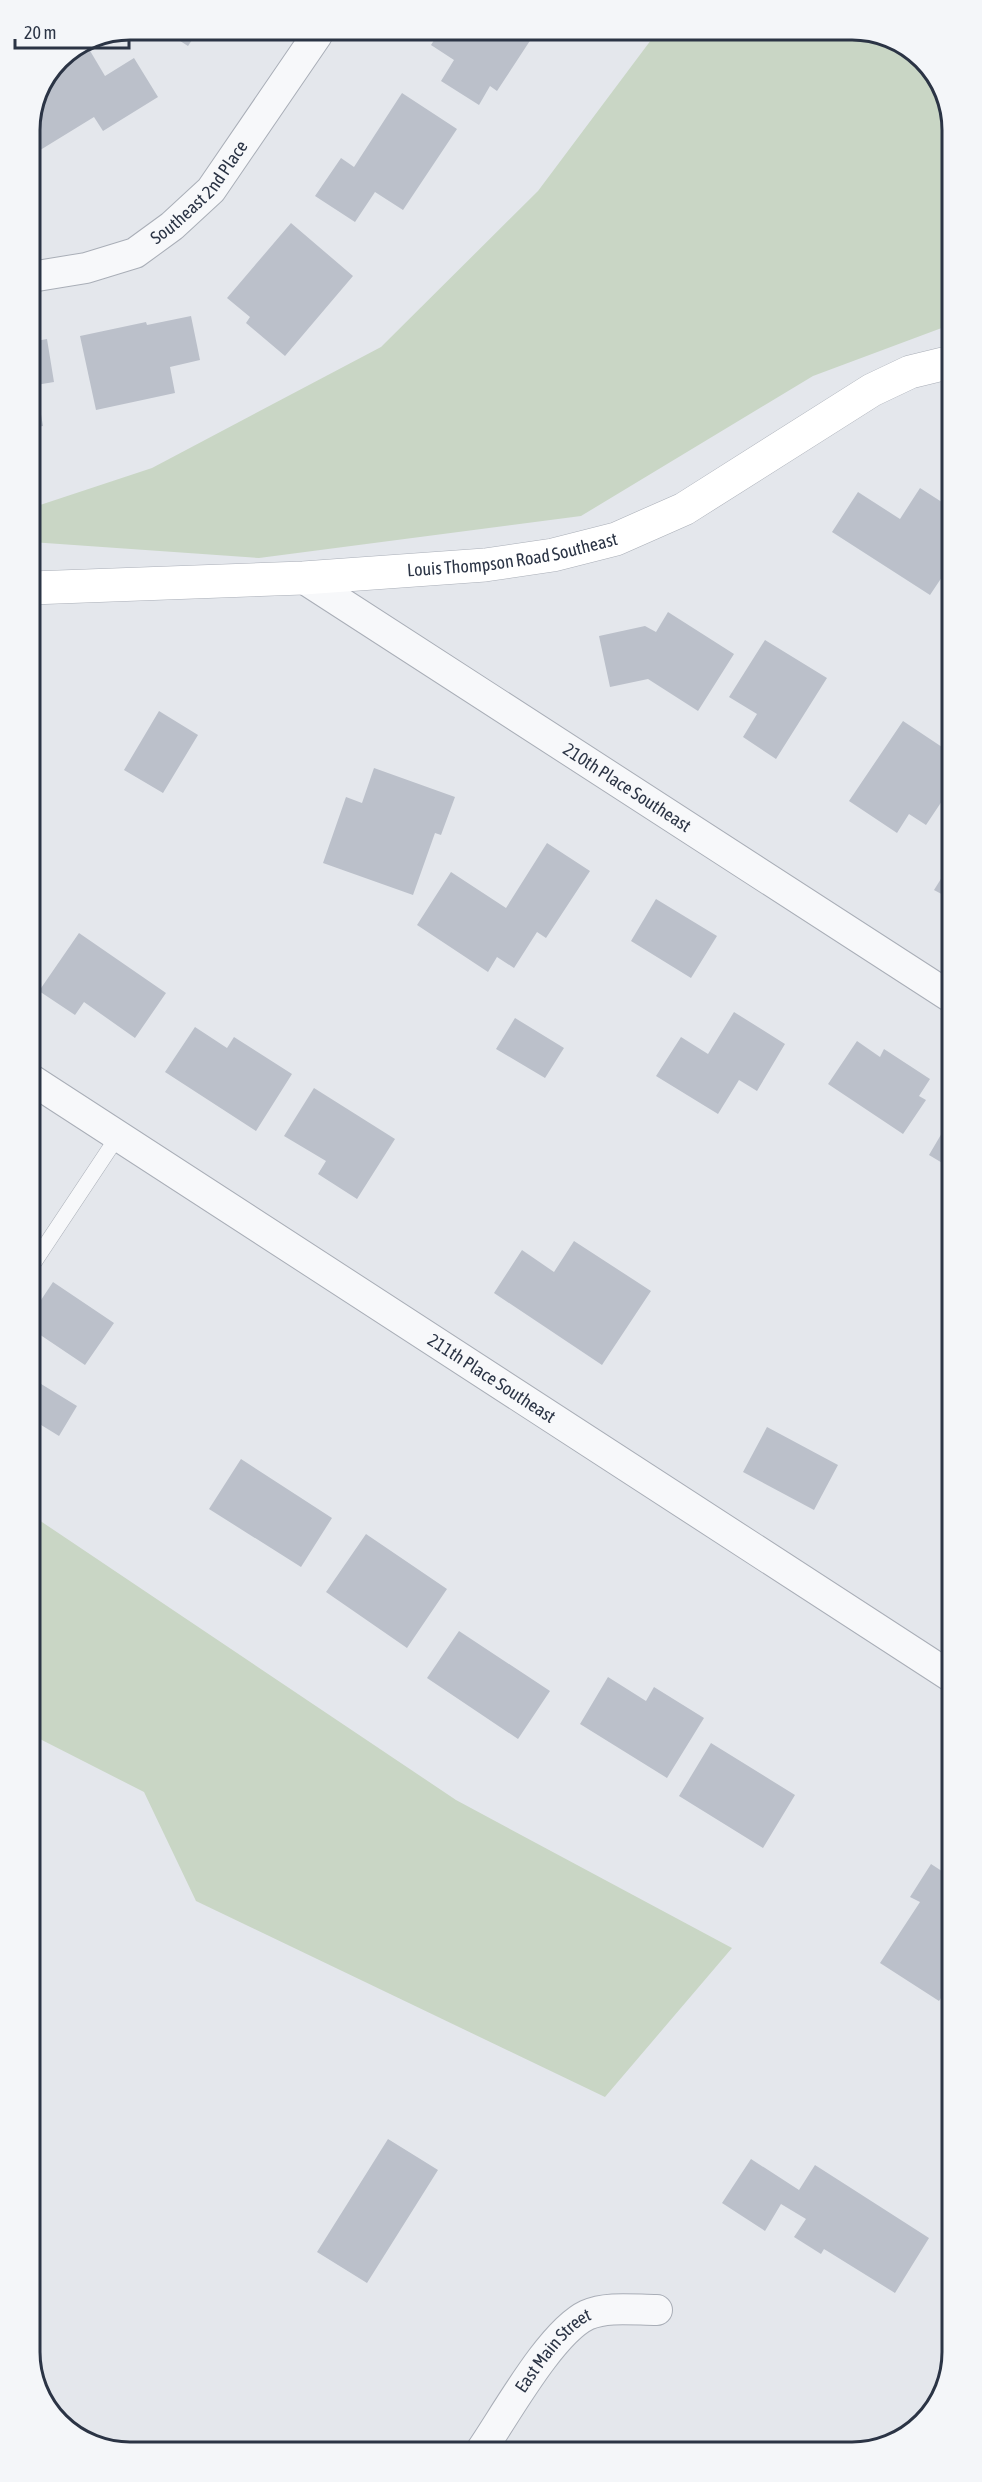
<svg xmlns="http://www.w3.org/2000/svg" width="982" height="2482" font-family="'Asap Condensed',sans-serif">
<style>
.green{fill:#c9d6c5}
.building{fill:#bbc0ca}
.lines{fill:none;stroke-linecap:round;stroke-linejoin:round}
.lane-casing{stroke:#a9aeb7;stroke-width:16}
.street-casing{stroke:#a9aeb7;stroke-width:32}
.secondary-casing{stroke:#a9aeb7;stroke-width:34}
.lane{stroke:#f7f8fa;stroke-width:15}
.street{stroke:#f7f8fa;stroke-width:30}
.secondary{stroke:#fff;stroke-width:33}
.labels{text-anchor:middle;stroke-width:5;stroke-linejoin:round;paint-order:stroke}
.street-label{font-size:18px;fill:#2b3445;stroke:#f4f6f9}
.rim{fill:none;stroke:#2b3445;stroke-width:3}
</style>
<rect width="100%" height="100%" fill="#e4e7ec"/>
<path class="green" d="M858 30 913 51 947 99V326L813 376 581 516 259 558 31 542V508L152 468 381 347 538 191 657 32Z
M33 1516 456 1800 732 1948 605 2097 196 1901 144 1792 34 1736Z"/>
<path class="building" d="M535 33 497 91 490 86 479 105 441 81 454 60 431 45 438 34Z
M174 37H194L188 46Z
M86 44 105 76 134 58 158 97 103 131 94 117 37 152 30 141V124L59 61Z
M402 93 457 129 403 210 375 192 355 222 315 196 341 158 354 167Z
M291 223 353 276 285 356 246 323 250 317 227 298Z
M191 316 200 360 170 367 175 393 96 410 80 336 146 322 147 325Z
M47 339 54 382 36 385 43 426 31 428V342Z
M920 488 948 506V568L930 595 832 532 858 492 900 519Z
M668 612 734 654 698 711 648 679 610 687 599 636 645 626 656 632Z
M765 640 827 678 776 759 743 737 757 714 729 697Z
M159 711 198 735 163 793 124 770Z
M903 721 948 751V792L926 825 909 814 897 833 849 801Z
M374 768 455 797 441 835 435 833 413 895 323 863 346 797 362 803Z
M547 843 590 871 546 938 537 932 514 968 497 957 488 972 417 925 451 872 506 908Z
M949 866V898L934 890Z
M656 899 717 936 691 978 631 941Z
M79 933 166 993 135 1038 84 1002 75 1015 39 991Z
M734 1012 785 1044 757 1091 739 1080 718 1114 656 1076 681 1037 708 1054Z
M515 1018 564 1048 545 1078 496 1049Z
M195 1027 227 1048 234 1037 292 1074 256 1131 165 1072Z
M857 1041 880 1057 884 1049 930 1079 919 1096 926 1100 903 1134 828 1084Z
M314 1088 395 1139 357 1199 318 1174 326 1161 284 1136Z
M949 1121V1167L929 1155Z
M574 1241 651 1291 602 1365 494 1293 522 1250 554 1272Z
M53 1282 114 1323 85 1365 33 1330V1312Z
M33 1379 77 1406 59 1436 33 1420Z
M767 1427 838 1465 814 1510 743 1472Z
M241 1459 332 1518 301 1567 209 1509Z
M366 1534 447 1589 407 1648 326 1592Z
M459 1631 550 1691 518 1739 427 1678Z
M608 1677 646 1701 654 1687 704 1718 667 1778 580 1724Z
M711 1743 795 1795 763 1848 679 1796Z
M931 1864 951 1877V1983L939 2001 880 1963 920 1902 910 1897Z
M388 2139 438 2170 367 2283 317 2252Z
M751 2159 799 2190 815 2165 929 2238 895 2293 824 2249 821 2254 794 2237 806 2219 781 2204 765 2231 722 2203Z"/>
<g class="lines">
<defs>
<path id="lane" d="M33 1264 118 1136"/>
<g id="street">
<path id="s1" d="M31 277 86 268 135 253 172 226 211 190 317 35"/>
<path id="s2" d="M303 578 949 996"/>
<path id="s3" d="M32 1080 950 1676"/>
<path id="s4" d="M482 2449C506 2414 551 2332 587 2315 607 2306 635 2310 657 2310"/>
</g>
<g id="secondary">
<path id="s5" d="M31 588 303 578 485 565 553 555 616 539 684 509 872 390 910 372 947 363"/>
</g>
</defs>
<use href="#lane" class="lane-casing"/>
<use href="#street" class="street-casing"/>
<use href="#secondary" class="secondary-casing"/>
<use href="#lane" class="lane"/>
<use href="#street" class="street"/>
<use href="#secondary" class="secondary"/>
</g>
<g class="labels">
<g class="street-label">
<text dy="6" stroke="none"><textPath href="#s1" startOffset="196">Southeast 2nd Place</textPath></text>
<text dy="6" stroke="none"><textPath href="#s5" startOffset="483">Louis Thompson Road Southeast</textPath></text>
<text dy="6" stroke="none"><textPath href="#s2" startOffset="386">210th Place Southeast</textPath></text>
<text dy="6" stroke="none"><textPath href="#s3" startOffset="548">211th Place Southeast</textPath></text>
<text dy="6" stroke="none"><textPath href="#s4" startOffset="122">East Main Street</textPath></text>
</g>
</g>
<path d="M0 0H982V2482H0ZM130 40H852A90 90 0 0 1 942 130V2352A90 90 0 0 1 852 2442H130A90 90 0 0 1 40 2352V130A90 90 0 0 1 130 40Z" fill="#f4f6f9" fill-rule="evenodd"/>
<path class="rim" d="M130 40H852A90 90 0 0 1 942 130V2352A90 90 0 0 1 852 2442H130A90 90 0 0 1 40 2352V130A90 90 0 0 1 130 40Z"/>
<path d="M15 39v9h114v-9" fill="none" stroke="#2b3445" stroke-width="3"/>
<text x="24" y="39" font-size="18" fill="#2b3445" stroke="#f4f6f9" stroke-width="4.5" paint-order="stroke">20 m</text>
</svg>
